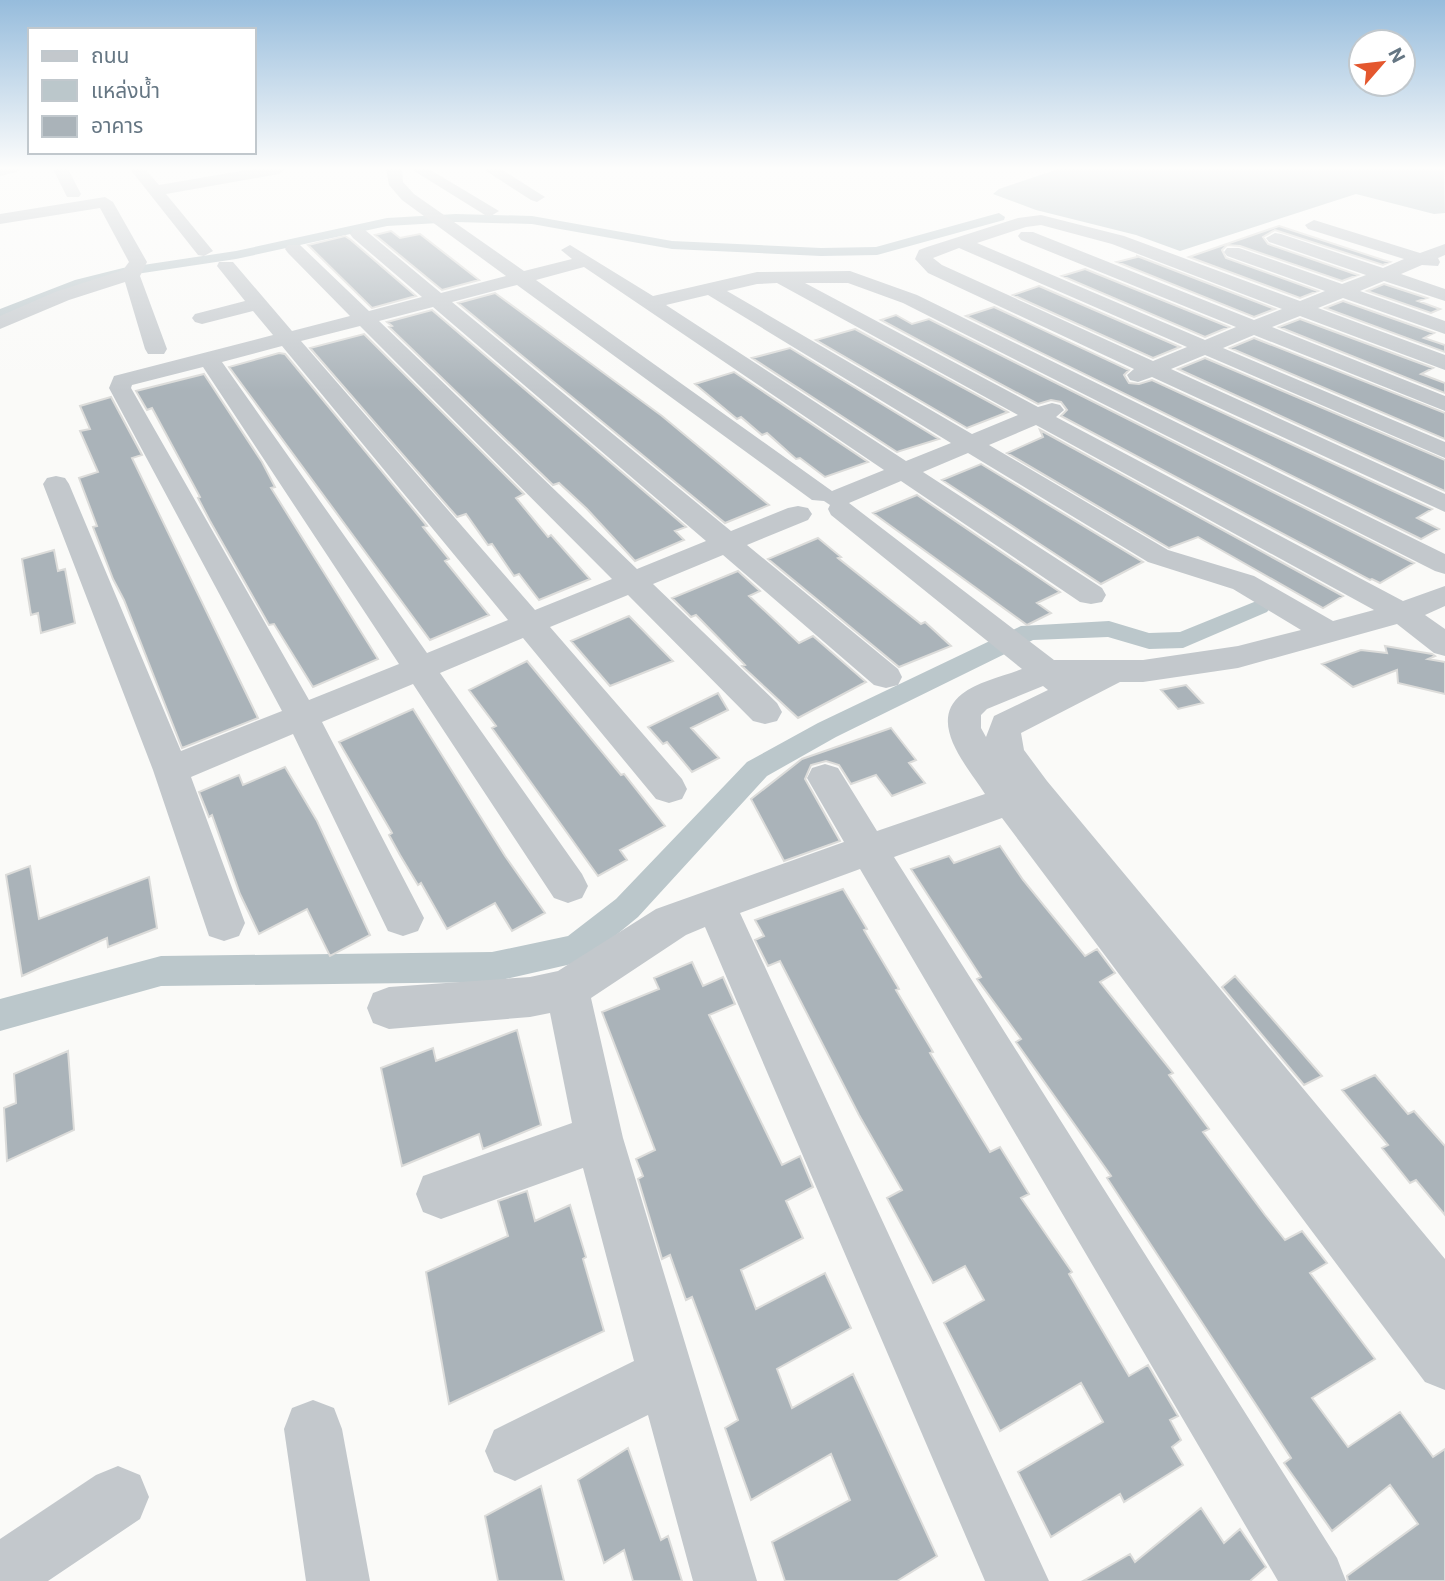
<svg xmlns="http://www.w3.org/2000/svg" width="1445" height="1581" font-family="Roboto,'Noto Sans Thai',sans-serif">
<style>
.water{fill:#bbc7cb}
.lines{fill:none;stroke-linecap:round;stroke-linejoin:round}
.canal{fill:#bbc7cb;fill-rule:evenodd}
.building{fill:#aab3b9;stroke:#dcdcda;stroke-width:2}
.minor{fill:#c3c8cc;fill-rule:evenodd}
</style>
<rect width="100%" height="100%" fill="#fafaf8"/>
<path class="water" d="M1058 169H1444L1445 213 1434 214 1356 194 1180 251 1136 235 1036 210 993 194 999 189Z"/>
<g class="lines">
<path class="canal" d="M999 213 1005 217 1004 220 877 255 821 256 672 249 532 224 456 222 387 226 236 259 123 276 85 286 0 319V309L75 280 123 268 236 251 387 218 456 214 532 216 672 241 821 248 876 247Z
M1259 600 1267 602 1271 607 1267 612 1183 648 1149 649 1108 637 1033 640 836 737 767 776 638 917 587 959 576 963 492 982 161 986 0 1031V999L161 956 492 952 568 936 616 899 747 762 818 723 1021 626 1109 621 1149 633 1180 632Z"/>
</g>
<path class="building" d="M1279 226 1383 260 1390 262 1383 265 1275 230 1263 237 1268 244 1358 275 1342 281 1240 246 1227 245 1222 250 1226 258 1318 291 1300 298 1189 257Z
M391 231 400 238 420 234 479 280 442 290 375 235Z
M345 236 351 240 416 296 372 308 308 245Z
M1137 257V256L1275 309 1254 317 1117 262Z
M1085 269 1229 327 1205 337 1062 276Z
M1384 284 1427 298 1418 301 1440 309 1431 313 1367 291Z
M1039 286 1180 347 1153 358 1013 295Z
M495 293 662 416 769 505 725 523 458 303Z
M1343 301 1434 333 1424 338 1445 345V352L1325 308Z
M994 307 1129 370 1124 375 1129 383 1139 384 1152 380 1432 509 1417 518 1439 529 1421 539 966 316Z
M432 310 686 527 675 531 684 540 635 561 587 509 559 483 553 485 389 327 392 326 387 322Z
M896 315 912 324 929 319 1414 563 1380 583 1372 579 1370 580 1061 416 1067 410 1061 402 1051 400 1038 404 881 320Z
M1300 319 1433 368 1421 374 1445 383V393L1279 327Z
M855 329 1008 412 967 428 816 340Z
M364 334 524 494 516 498 548 537 551 535 590 579 539 600 519 574 514 576 492 544 488 545 466 514 457 517 310 348Z
M1254 338 1445 413V439L1230 348Z
M790 348 939 439 897 452 752 358Z
M279 353 285 354 427 526 423 527 449 559 445 561 489 615 430 640 229 367Z
M1205 358 1445 460V491L1178 369Z
M734 372 868 462 825 477 800 458 796 459 767 433 762 435 741 417 737 419 695 384Z
M204 374 262 462 275 487 271 488 378 659 313 687 274 624 269 625 210 521 198 498 200 497 152 408 147 410 136 391Z
M111 397 142 455 132 458 258 718 182 748 124 600 113 579 93 527 97 526 79 478 98 472 80 431 90 429 80 406Z
M1040 430 1343 596 1323 608 1198 537 1169 548 1007 453 1043 437Z
M981 464 1143 562 1101 584 942 480Z
M917 495 1060 592 1037 603 1051 613 1027 625 873 513Z
M818 538 841 557 838 558 921 624 925 622 951 646 899 667 768 559Z
M54 550 58 571 65 569 75 623 41 633 38 613 31 615 22 559Z
M738 571 760 591 749 596 799 643 813 636 866 682 798 718 742 666 745 665 696 615 691 617 672 598Z
M629 616 673 661 610 686 571 641Z
M1385 646 1432 654 1435 656 1428 659 1445 662V694L1398 683 1397 670 1353 687 1322 664 1361 650 1387 653Z
M527 661 621 775 624 774 665 826 620 850 627 860 598 876 492 728 496 726 469 690Z
M1186 685 1203 703 1178 709 1161 690Z
M718 693 728 710 691 728 719 758 692 772 667 742 663 744 648 727Z
M413 709 505 856 545 913 512 931 495 903 447 929 421 883 418 885 400 855 389 835 392 833 339 742Z
M891 728 916 760 909 763 925 783 892 796 876 775 851 784 839 765 826 761 811 765 805 779 840 841 784 861 751 799 802 759Z
M285 767 317 821 370 935 330 956 307 909 259 934 240 894 212 815 209 817 199 792 239 775 243 785Z
M1000 846 1023 880 1085 956 1097 949 1115 973 1100 982 1173 1073 1169 1075 1209 1129 1203 1132 1265 1215 1285 1240 1302 1231 1327 1263 1310 1273 1375 1359 1312 1398 1348 1447 1400 1412 1433 1457 1445 1449V1581H1348L1347 1576 1418 1524 1390 1485 1332 1531 1284 1463 1291 1458 1107 1178 1111 1176 1016 1042 1021 1039 977 979 981 977 911 869 949 856 954 863Z
M30 866 39 919 149 877 157 928 108 947 107 938 22 976 6 875Z
M843 889 867 929 864 930 899 989 896 990 933 1052 930 1053 990 1152 1000 1147 1029 1194 1021 1198 1072 1272 1069 1274 1129 1376 1148 1365 1178 1416 1170 1420 1181 1440 1172 1447 1183 1465 1124 1502 1120 1494 1051 1537 1018 1472 1103 1422 1081 1383 1000 1431 944 1323 984 1300 965 1266 933 1283 887 1198 902 1190 859 1115 780 961 768 966 755 940 764 936 755 920Z
M692 962 703 986 723 977 735 1004 709 1015 782 1165 800 1156 813 1187 786 1201 803 1238 741 1270 756 1309 825 1273 851 1328 777 1369 792 1408 853 1374 937 1556 897 1581H785L772 1542 850 1500 831 1454 751 1500 725 1428 738 1420 692 1297 686 1300 670 1255 662 1259 638 1179 643 1176 636 1159 655 1150 602 1012 659 989 654 978Z
M1235 976 1322 1076 1304 1085 1222 987Z
M517 1030 541 1125 483 1149 479 1134 402 1166 381 1068 433 1048 436 1061Z
M68 1051 74 1130 7 1161 4 1108 16 1103 14 1074Z
M1375 1075 1408 1114 1414 1111 1445 1146V1215L1416 1180 1410 1183 1382 1148 1388 1145 1342 1090Z
M527 1191 535 1221 570 1205 586 1257 583 1259 604 1331 449 1404 426 1272 508 1236 498 1201Z
M628 1448 661 1540 668 1536 682 1581H633L624 1550 604 1563 578 1480Z
M541 1486 564 1581H498L485 1516Z
M1201 1508 1224 1543 1240 1529 1266 1567 1250 1581H1083L1130 1554 1135 1562Z"/>
<g class="lines">
<path class="minor" d="M0 169H19L17 172 0 176Z
M53 169H68L81 194 79 197H67Z
M130 169H145L159 185 252 169H286L279 174 166 194 213 251 204 256 198 255Z
M386 169H402L403 182 414 194 524 271 572 259 561 250 570 245 653 296 757 272 850 271 917 295 1445 554V574L1435 571 903 303 848 283H805L1038 407 1052 403 1060 405 1064 410 1056 417 1403 601 1445 586V606L1425 615 1445 629V656L1434 653 1397 624 1238 668 1143 682H1120L1021 733 1024 750 1047 781 1445 1259V1390L1425 1382 1002 818 894 857 1337 1558 1346 1581H1278L860 869 740 913 1049 1581H985L705 927 686 935 591 998 623 1138 757 1581H693L648 1415 515 1481 494 1472 485 1451 494 1430 634 1361 583 1168 441 1219 423 1212 416 1194 423 1176 572 1123 550 1013 530 1017 389 1029 373 1023 367 1008 373 993 389 987 530 977 558 971 656 909 844 842 807 778 812 768 825 764 838 768 877 831 985 794C968 767 926 722 962 694 977 682 1004 676 1022 669L831 515 828 509 830 505 824 501 812 500 517 285 452 302 731 531 788 508 798 506 808 508 812 514 808 520 747 545 898 669 902 677 898 685 886 688 874 685 723 555 653 584 777 703 782 712 777 721 765 724 753 721 628 595 550 627 682 779 687 789 682 799 669 803 656 799 523 638 440 673 582 874 588 886 582 898 568 903 554 898 413 684 322 722 424 918 418 931 403 936 388 931 293 734 191 777 245 923 239 936 224 941 209 936 153 770 43 484 47 478 56 476 65 478 69 484 181 751 282 711 109 388 114 376 273 335 253 311 202 324 195 322 192 318 195 314 245 301 217 266 219 262H233L292 331 350 316 288 253 285 249 288 245H300L369 311 422 297 353 238 350 234 353 230H365L441 293 506 276 402 200 389 185ZM584 267 884 470 832 491 536 280ZM777 283 1018 415 972 434 727 291 757 284ZM708 295 951 443 906 461 666 305ZM433 307 706 541 637 569 379 321ZM360 326 612 579 535 610 301 341ZM282 346 508 620 427 653 222 362ZM203 367 399 664 309 700 131 388 132 385ZM1036 425 1374 610 1333 621 1254 576 1168 550 989 445ZM968 453 1148 562 1233 589 1301 630 1238 646 1143 660H1054L849 503 901 481 1080 602 1091 604 1102 602 1106 595 1102 588 923 472ZM1043 686 1048 690 994 716 986 737 981 728V715L987 709Z
M411 169H429L499 211 491 216 485 215Z
M483 169H501L545 197 537 202 531 200Z
M105 197 113 202 147 262 140 276 167 349 164 354H148L145 349 125 282 69 300 0 329V316L55 292 123 270 129 262 100 208 0 224V214Z
M1041 215 1124 236 1300 301 1325 291 1227 256 1224 252 1227 248H1239L1342 284 1366 275 1269 242 1266 238 1275 233 1281 234 1383 268 1404 259 1308 229 1305 225 1314 220 1420 253 1445 244V255L1438 258 1440 262 1438 266 1422 265 1401 274 1445 289V301L1384 281 1360 291 1445 321V334L1343 298 1318 308 1445 355V370L1300 316 1272 327 1445 396V411L1254 335 1223 348 1445 442V458L1205 355 1171 369 1445 494V512L1152 377 1138 382 1130 380 1127 375 1134 369 928 273 915 259 919 250 927 247 1018 218ZM1041 225 1112 244 1282 309 1254 320 1033 232H1021L1018 236 1021 240 1236 327 1205 340 977 243 1026 227ZM959 248 1187 347 1153 361 942 265 933 258Z
M313 1400 334 1408 342 1429 370 1581H306L284 1429 292 1408Z
M118 1466 140 1475 149 1497 140 1519 48 1581H0V1539L96 1475Z"/>
</g>
<linearGradient id="sky" x2="0" y2="1"><stop stop-color="#96bcdc"/><stop offset="0.43" stop-color="#fdfdfc"/><stop offset="1" stop-color="#fdfdfc" stop-opacity="0"/></linearGradient>
<rect width="1445" height="391" fill="url(#sky)"/>
<rect x="28" y="28" width="228" height="126" fill="#ffffff" stroke="#c1c8cd" stroke-width="2"/>
<rect x="42" y="51" width="35" height="10" fill="#c3c8cc" stroke="#c1c8cd" stroke-width="2"/>
<text x="91" y="63" font-size="21" fill="#657683">ถนน</text>
<rect x="42" y="80" width="35" height="21" fill="#bbc7cb" stroke="#c1c8cd" stroke-width="2"/>
<text x="91" y="98" font-size="21" fill="#657683">แหล่งน้ำ</text>
<rect x="42" y="116" width="35" height="21" fill="#aab3b9" stroke="#c1c8cd" stroke-width="2"/>
<text x="91" y="133" font-size="21" fill="#657683">อาคาร</text>
<g transform="translate(1382 63) rotate(62)"><circle r="33" fill="#ffffff" stroke="#c1c8cd" stroke-width="2"/>
<path d="M0-5L12 26L0 18L-12 26Z" fill="#e4572e"/>
<text y="-10" font-size="19" font-weight="bold" text-anchor="middle" fill="#657683">N</text>
</g>
</svg>
